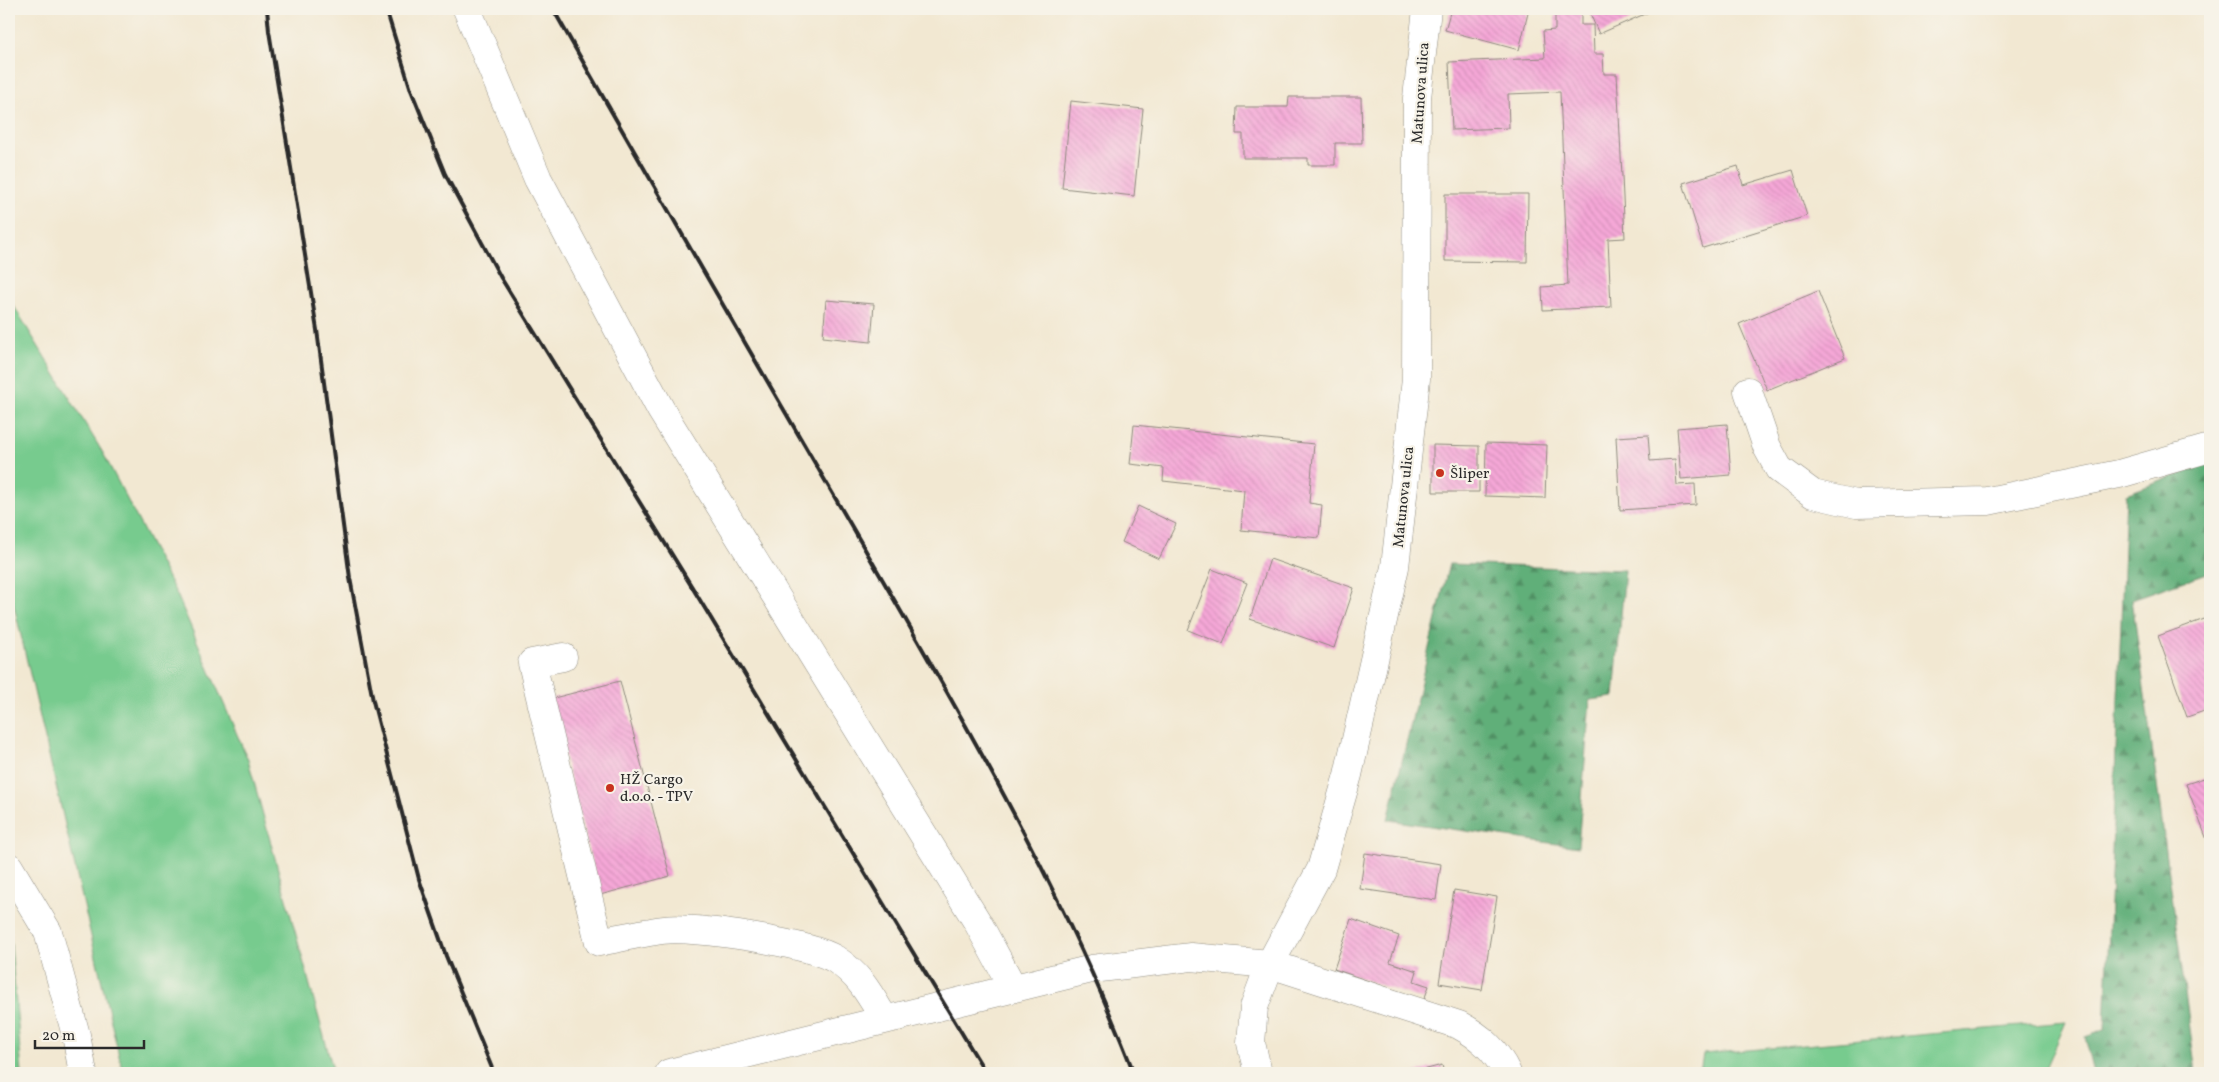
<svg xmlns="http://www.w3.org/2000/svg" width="2219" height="1082" font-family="Vollkorn,serif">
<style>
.grass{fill:#77cb8e;stroke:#517b5c}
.forest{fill:url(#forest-firs);stroke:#466d52}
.building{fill:url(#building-back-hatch)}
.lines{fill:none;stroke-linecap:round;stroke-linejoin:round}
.minor-casing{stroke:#8e8a7e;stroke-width:29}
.minor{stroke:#fff;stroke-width:28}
.rail{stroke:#2b2b2b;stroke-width:4}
.poi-dot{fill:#c8321e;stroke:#f7f3e8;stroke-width:2}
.labels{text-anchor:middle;stroke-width:4.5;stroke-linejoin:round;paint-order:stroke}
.street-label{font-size:15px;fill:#2b2b2b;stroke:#f7f3e8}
.poi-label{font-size:15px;fill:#2b2b2b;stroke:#f7f3e8;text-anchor:start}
</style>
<defs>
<pattern id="forest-firs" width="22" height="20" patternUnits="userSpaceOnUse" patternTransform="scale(1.25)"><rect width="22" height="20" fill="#61af79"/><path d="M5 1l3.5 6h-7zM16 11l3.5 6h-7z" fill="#508f63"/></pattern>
<pattern id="building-back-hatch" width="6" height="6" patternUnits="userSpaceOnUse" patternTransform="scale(1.25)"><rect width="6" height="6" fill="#f5a7d7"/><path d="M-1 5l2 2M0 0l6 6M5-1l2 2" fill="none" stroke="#d290b9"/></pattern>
</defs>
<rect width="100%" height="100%" fill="#f7f3e8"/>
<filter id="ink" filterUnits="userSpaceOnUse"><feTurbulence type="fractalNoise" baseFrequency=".02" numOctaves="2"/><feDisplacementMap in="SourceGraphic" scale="10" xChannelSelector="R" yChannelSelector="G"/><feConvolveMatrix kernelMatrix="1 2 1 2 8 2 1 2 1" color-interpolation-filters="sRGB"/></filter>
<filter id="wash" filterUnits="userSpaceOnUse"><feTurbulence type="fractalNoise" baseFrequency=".0096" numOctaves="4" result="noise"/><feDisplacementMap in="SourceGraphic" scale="20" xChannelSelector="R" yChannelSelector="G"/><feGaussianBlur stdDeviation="1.12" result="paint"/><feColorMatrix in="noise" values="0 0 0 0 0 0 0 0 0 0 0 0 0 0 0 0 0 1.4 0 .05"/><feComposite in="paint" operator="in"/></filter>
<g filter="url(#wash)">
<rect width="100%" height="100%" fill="#f2e8d2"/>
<path class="grass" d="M9 298 103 453 178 597 248 760 334 1073H123L9 584Z
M9 921 22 1073H9Z
M2066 1022 2044 1073H1700L1703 1054Z"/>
<path class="forest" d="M2210 463V572L2132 599 2196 1073H2094L2085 1037 2105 1030 2126 494Z
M1449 564 1625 570 1614 697 1590 700 1578 847 1388 820Z"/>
<g id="blocks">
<path class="building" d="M1451 9H1529L1519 50 1445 30Z
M1588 9H1656L1599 34Z
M1581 12V25H1593L1594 54H1603L1604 74H1617L1625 238 1608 239 1611 307 1543 310 1542 287 1568 285 1560 92 1508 94 1509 128 1452 130 1449 62 1545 58 1543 31 1555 30V13Z
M1289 97H1361L1362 143H1335V165H1308V158H1243V134H1236L1237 107H1288Z
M1071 101 1143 109 1134 196 1062 188Z
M1738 166 1743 185 1793 170 1807 216 1703 248 1683 183Z
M1445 194H1528L1527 262 1445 261Z
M1818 291 1845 358 1767 390 1739 324Z
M826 300 874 304 871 342 823 337Z
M1727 424 1731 475 1681 479 1677 428Z
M1134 425 1314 444 1309 503 1322 505 1319 538 1241 530 1244 490 1163 481 1164 468 1130 464Z
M1648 435 1650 461 1675 459 1677 485 1695 484 1696 505 1620 510 1616 437Z
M1486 443 1547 445 1545 498 1485 496Z
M1433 445 1479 446V492H1433Z
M1138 506 1176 524 1159 559 1122 542Z
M1270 559 1354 588 1334 648 1250 619Z
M1212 569 1247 583 1223 644 1188 630Z
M2210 617V709L2187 717 2158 636Z
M620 681 670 876 600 895 550 699Z
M2210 776V848L2186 784Z
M1365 853 1441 864 1436 900 1360 889Z
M1454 890 1497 897 1482 990 1439 983Z
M1351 919 1399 936 1390 962 1417 971 1414 981 1429 986 1424 1000 1334 969Z
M1442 1065 1444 1073H1412Z"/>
</g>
</g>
<g filter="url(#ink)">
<use href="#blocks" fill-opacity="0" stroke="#8e8a7e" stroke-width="1"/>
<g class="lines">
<defs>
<path id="minor" d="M467 9 538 179 661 410 978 923 1013 988
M1748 391 1767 447 1779 469 1813 494 1856 504 1988 501 2119 474 2210 448
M563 657 532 663 599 942C620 938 641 933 663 930 694 926 809 943 835 959 860 975 870 995 885 1020
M9 867 48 932 76 1035 83 1073
M669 1073 1092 969 1191 957 1270 964 1459 1025C1481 1037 1496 1050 1507 1073
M1258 1073 1251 1043 1254 1007 1270 964 1321 869 1348 775 1395 567 1416 379 1417 98 1427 9"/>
</defs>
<use href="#minor" class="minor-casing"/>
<use href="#minor" class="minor"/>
<path class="rail" d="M267 9 269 31 317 330 350 578 373 701 419 879 446 956 494 1073
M386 9 411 90 445 174 501 278 692 587 986 1073
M553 9C657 193 764 375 870 558 967 725 1064 893 1134 1073"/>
</g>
</g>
<g class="poi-dot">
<circle cx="1440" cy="473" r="5"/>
<circle cx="610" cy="788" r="5"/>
</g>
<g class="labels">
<g class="street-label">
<text transform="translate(1420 93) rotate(-86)" y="5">Matunova ulica</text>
<text transform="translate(1403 497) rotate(-84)" y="5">Matunova ulica</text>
</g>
<g class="poi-label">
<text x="1450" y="478">Šliper</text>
<text x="620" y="784">HŽ Cargo<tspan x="620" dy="17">d.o.o. - TPV</tspan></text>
</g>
</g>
<rect width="2219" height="1082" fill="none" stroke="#f7f3e8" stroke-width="30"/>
<path d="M35 1040v8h109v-8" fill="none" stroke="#2b2b2b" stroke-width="2.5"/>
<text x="42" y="1040" font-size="15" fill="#2b2b2b" stroke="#f7f3e8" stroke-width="4" paint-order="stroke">20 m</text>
</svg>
